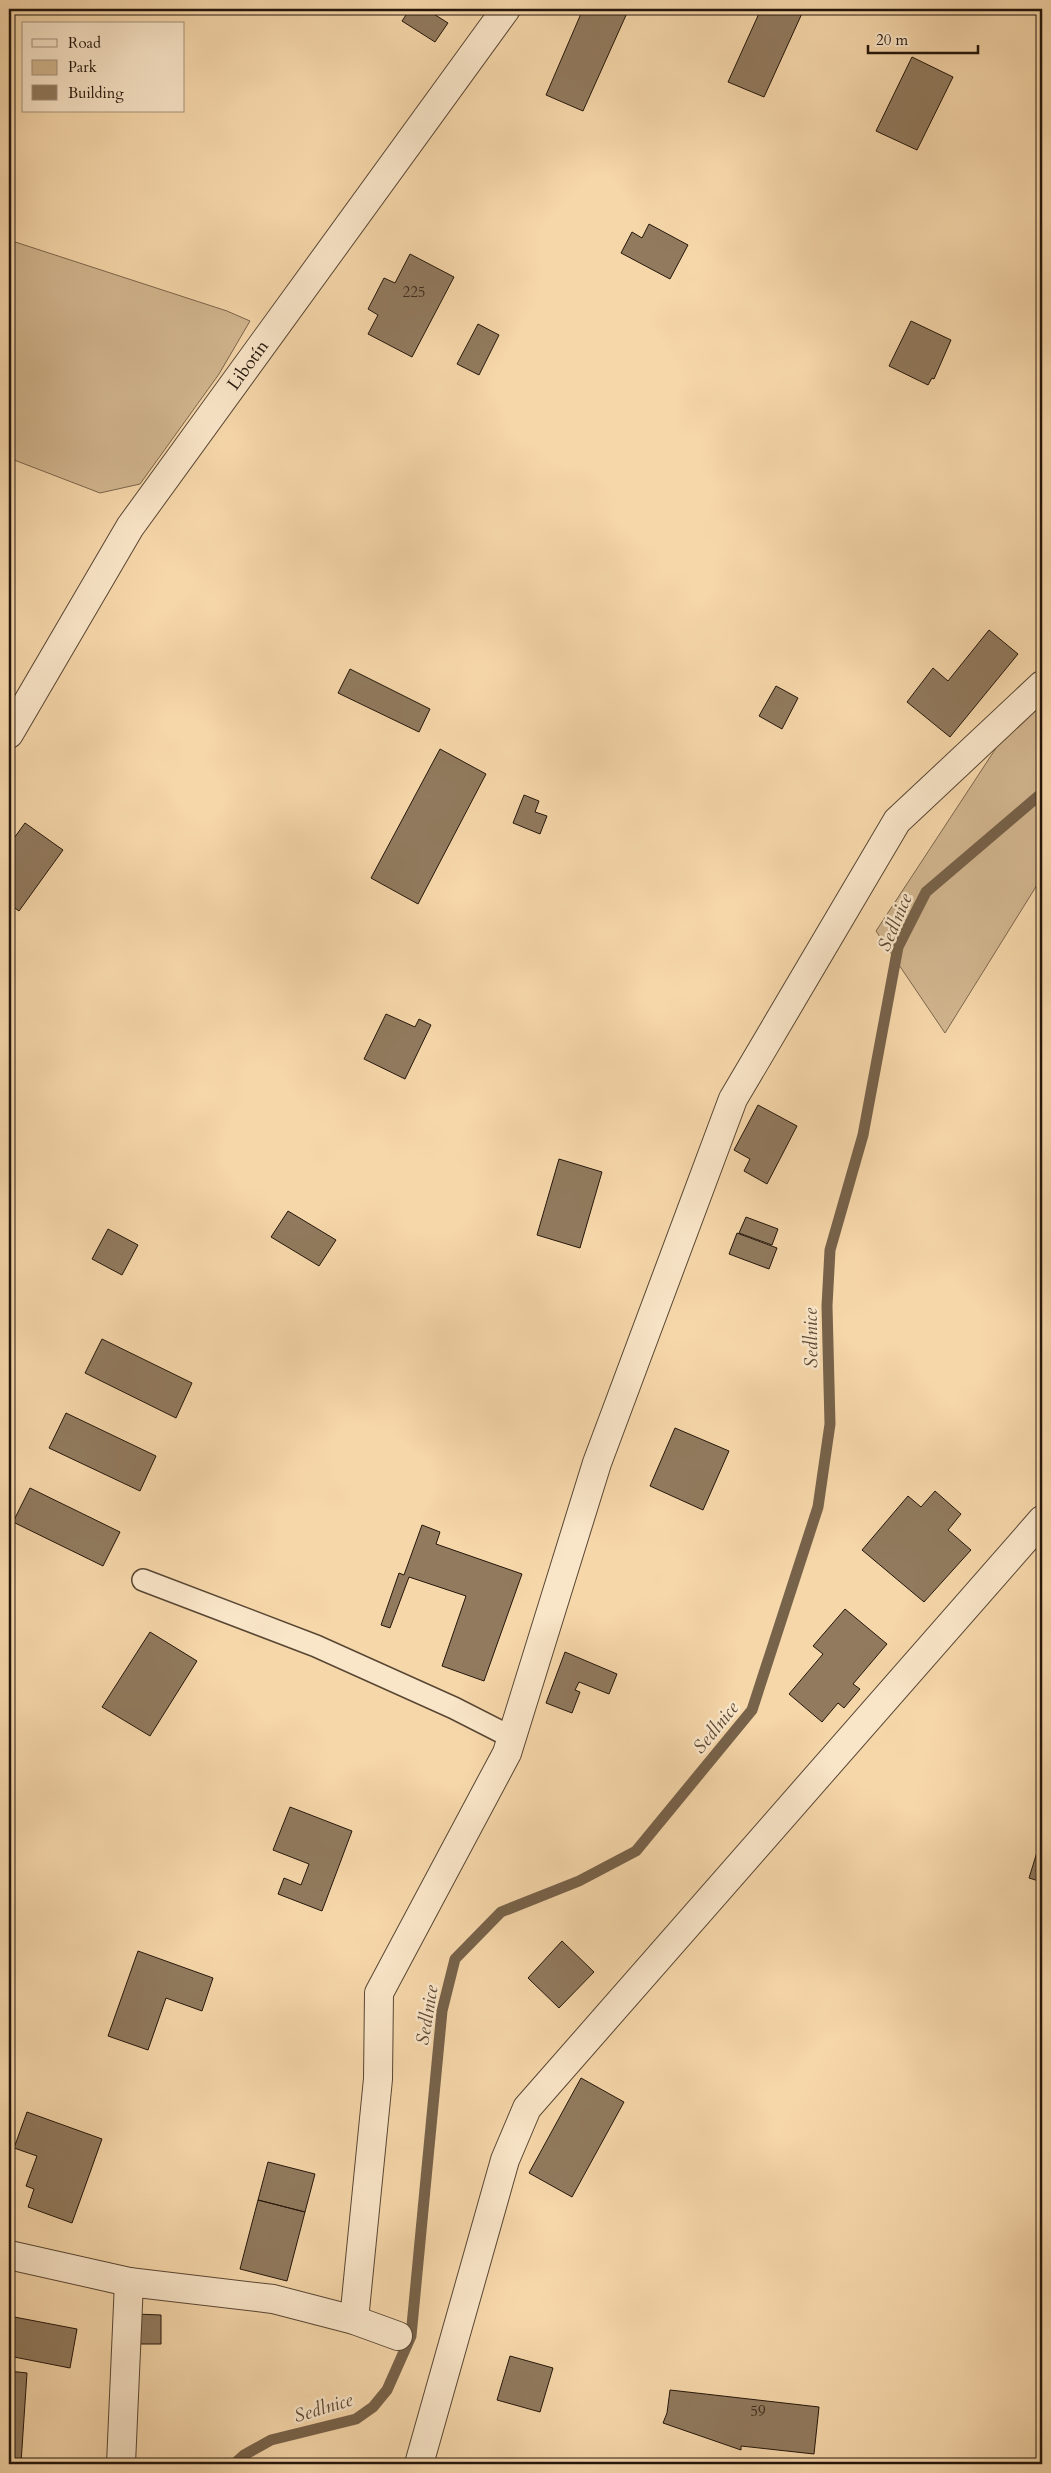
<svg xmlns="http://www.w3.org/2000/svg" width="1051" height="2473" font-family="Cardo,serif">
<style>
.green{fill:#d2b68f;stroke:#7b664d}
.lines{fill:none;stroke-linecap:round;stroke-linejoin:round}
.stream{stroke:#77624a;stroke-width:11}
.building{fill:#917a5e;stroke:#24160b}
.service-casing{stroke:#584633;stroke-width:24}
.minor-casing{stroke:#584633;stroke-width:30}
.service{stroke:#f9e5c8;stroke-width:21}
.minor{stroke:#f9e5c8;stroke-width:28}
.labels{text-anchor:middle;stroke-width:5;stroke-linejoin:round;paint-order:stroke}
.number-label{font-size:15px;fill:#3f2f20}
.street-label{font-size:18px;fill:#24160b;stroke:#f9e5c8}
.water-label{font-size:19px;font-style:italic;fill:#5c4935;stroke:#f9e5c8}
</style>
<rect width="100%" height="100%" fill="#f6d7aa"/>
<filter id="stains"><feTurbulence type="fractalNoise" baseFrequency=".004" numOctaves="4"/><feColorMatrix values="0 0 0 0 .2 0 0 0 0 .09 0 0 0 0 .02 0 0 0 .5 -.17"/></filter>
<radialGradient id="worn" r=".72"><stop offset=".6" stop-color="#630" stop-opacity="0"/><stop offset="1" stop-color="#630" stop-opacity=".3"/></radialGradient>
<path class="green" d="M9 240 227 311 250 321 219 374 140 484 100 493 9 458Z
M1042 678V877L945 1033 876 931Z"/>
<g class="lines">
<path class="stream" d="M234 2464 244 2455 271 2440 356 2419 373 2407 387 2390 411 2336 442 2011 455 1959 501 1912 579 1881 636 1851 752 1710 818 1507 830 1424 827 1306 830 1250 863 1135 898 947 926 892 1042 793"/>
</g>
<path class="building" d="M410 9H426L448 23 435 42 402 21Z
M583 9H616L627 13 583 111 546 95Z
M761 9H804L764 97 728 82Z
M912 57 953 77 917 150 876 131Z
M649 224 688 245 670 279 621 253 632 232 642 238Z
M410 254 454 277 412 357 368 334 378 315 368 309 384 278 395 283Z
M911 321 951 340 934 379 932 378 928 385 889 366Z
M478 324 499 335 479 375 457 364Z
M989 630 1018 654 950 737 907 702 933 668 948 681Z
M350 669 430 709 419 732 338 693Z
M776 686 798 698 782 729 759 716Z
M440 749 486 774 418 904 371 878Z
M524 795 539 801 535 812 547 816 540 834 513 823Z
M25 823 63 850 19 911 9 904V845Z
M386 1014 415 1027 419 1019 431 1025 405 1079 364 1059Z
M758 1105 797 1126 767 1184 744 1171 750 1159 734 1150Z
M559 1159 602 1172 580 1248 537 1235Z
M288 1211 336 1240 319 1266 271 1237Z
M746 1217 778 1229 772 1245 739 1233Z
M108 1229 138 1245 122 1275 92 1259Z
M737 1233 777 1248 769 1269 729 1254Z
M102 1339 192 1383 176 1418 85 1373Z
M66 1413 156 1456 140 1491 49 1448Z
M675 1428 729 1451 703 1510 650 1486Z
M30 1488 120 1532 103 1566 13 1522Z
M935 1491 961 1514 948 1530 971 1550 924 1602 862 1550 908 1496 921 1507Z
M422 1525 440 1532 436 1544 522 1574 484 1681 442 1666 466 1596 409 1577 390 1628 381 1625 399 1573 404 1575Z
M845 1609 887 1644 853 1684 860 1689 844 1708 838 1703 822 1722 789 1694 823 1654 813 1646Z
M150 1632 197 1661 150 1736 102 1707Z
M565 1652 617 1674 609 1694 579 1682 575 1690 580 1692 572 1713 546 1703Z
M290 1807 352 1831 322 1911 278 1894 284 1878 301 1885 309 1864 273 1850Z
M1042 1836V1882L1029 1878Z
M562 1941 594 1972 559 2008 528 1978Z
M138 1951 213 1978 202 2011 166 1998 148 2050 108 2036Z
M581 2078 624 2102 572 2197 529 2173Z
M27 2112 102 2139 72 2223 28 2207 34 2189 26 2186 37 2156 14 2148Z
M268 2162 315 2174 305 2212 258 2200Z
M258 2200 305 2212 287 2281 240 2269Z
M136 2314 161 2315V2344H135Z
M9 2316 77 2329 70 2368 9 2356Z
M510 2356 553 2368 540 2412 497 2400Z
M9 2371 27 2373 21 2463 9 2462Z
M670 2390 819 2407 814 2454 741 2446V2450L663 2423 667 2413Z"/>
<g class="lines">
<defs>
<path id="service" d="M143 1580 316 1646 454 1708 511 1737"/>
<g id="minor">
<path id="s1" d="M9 734 130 527 506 9"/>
<path d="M9 2255 129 2282 121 2464"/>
<path d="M129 2282 273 2299 354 2320 398 2336"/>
<path d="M354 2320 378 2079 379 1993 507 1753 597 1463 733 1099 897 821 1042 685"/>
<path d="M419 2464 505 2160 527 2108 1042 1520"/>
</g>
</defs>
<use href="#service" class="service-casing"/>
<use href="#minor" class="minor-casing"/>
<use href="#service" class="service"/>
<use href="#minor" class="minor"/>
</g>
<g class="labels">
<g class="number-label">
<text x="414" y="297">225</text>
<text x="758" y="2416">59</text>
</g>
<g class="street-label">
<text dy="6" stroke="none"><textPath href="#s1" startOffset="440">Libotín</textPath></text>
</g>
<g class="water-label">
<text transform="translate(894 922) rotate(-67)" y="7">Sedlnice</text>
<text transform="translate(810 1338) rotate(-91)" y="7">Sedlnice</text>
<text transform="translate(715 1727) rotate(-51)" y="7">Sedlnice</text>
<text transform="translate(426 2015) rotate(-81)" y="7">Sedlnice</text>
<text transform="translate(323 2407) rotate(-17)" y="7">Sedlnice</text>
</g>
</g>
<rect width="1051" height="2473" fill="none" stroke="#f6d7aa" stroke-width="30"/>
<rect x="10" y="10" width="1031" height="2453" fill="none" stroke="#24160b" stroke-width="2.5"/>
<rect x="15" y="15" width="1021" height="2443" fill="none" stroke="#24160b"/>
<rect x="22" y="22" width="162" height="90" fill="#f9e5c8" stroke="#a4927c"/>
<rect x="32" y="39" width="25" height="8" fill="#f9e5c8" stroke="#a4927c"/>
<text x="68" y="48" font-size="15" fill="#24160b">Road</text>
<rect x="32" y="60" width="25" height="15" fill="#d2b68f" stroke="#a4927c"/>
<text x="68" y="72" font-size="15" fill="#24160b">Park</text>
<rect x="32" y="85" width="25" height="15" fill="#917a5e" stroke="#a4927c"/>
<text x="68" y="98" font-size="15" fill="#24160b">Building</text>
<path d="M868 45v8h110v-8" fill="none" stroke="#24160b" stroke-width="2.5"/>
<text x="876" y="45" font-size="15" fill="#24160b" stroke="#f9e5c8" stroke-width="4" paint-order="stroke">20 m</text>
<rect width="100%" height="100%" filter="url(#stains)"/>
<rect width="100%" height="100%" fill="url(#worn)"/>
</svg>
